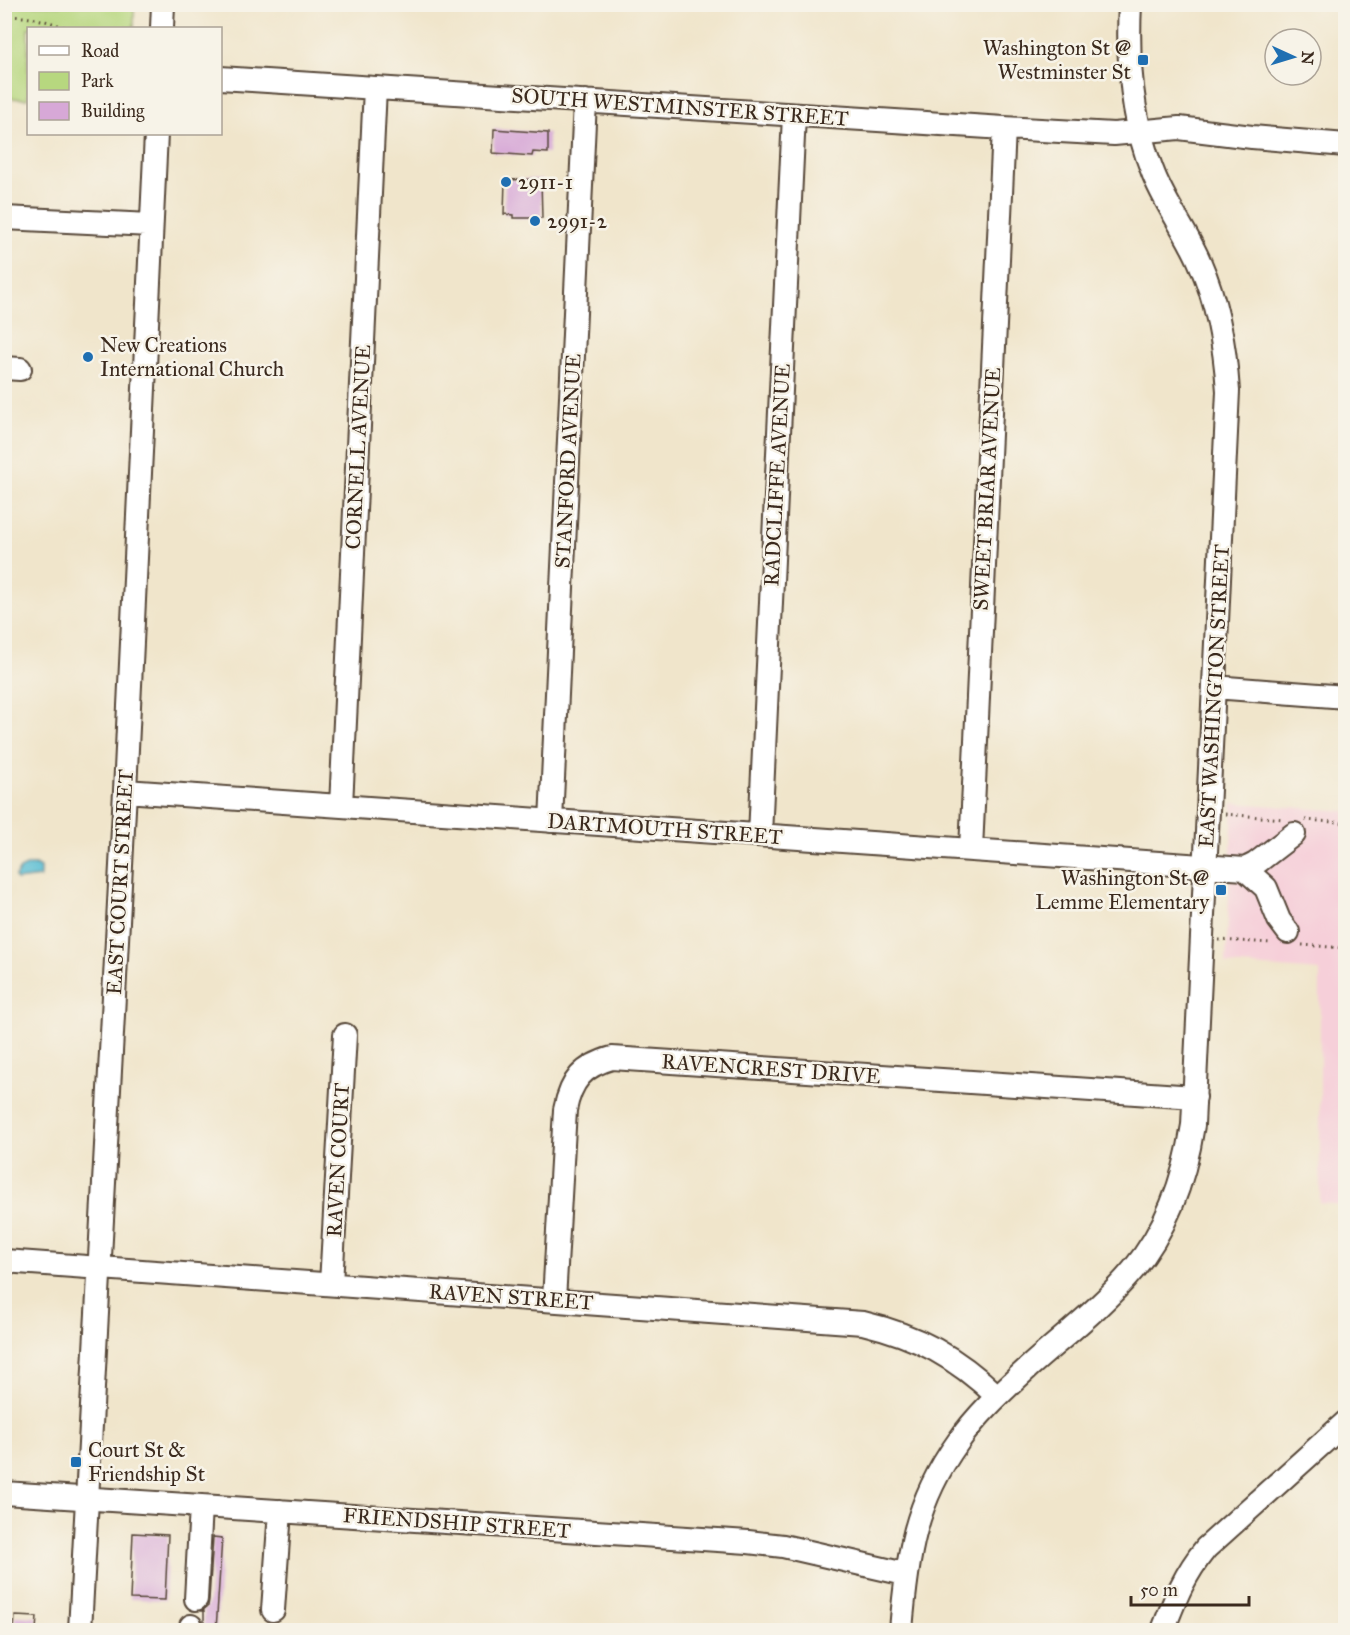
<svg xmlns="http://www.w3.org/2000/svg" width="1350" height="1635" font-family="'IM FELL Great Primer',serif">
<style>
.built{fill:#f6cfd9}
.green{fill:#b7d77f;stroke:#79804e;stroke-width:1.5}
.water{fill:#55bcd3;stroke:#487378;stroke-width:1.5}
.building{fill:#d7a8d7}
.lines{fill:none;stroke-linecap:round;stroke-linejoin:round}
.minor-casing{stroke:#564638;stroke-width:26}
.path{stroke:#564638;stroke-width:3;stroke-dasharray:1.5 4.5;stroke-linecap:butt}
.minor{stroke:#fff;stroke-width:22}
.poi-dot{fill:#1f6fb2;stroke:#f7f3e8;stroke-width:2}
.labels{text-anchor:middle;stroke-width:5;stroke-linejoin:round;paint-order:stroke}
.poi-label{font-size:21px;fill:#3b2a1e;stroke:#f7f3e8;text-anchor:start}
.street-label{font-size:21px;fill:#3b2a1e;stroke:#f7f3e8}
</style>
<rect width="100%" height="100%" fill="#f7f3e8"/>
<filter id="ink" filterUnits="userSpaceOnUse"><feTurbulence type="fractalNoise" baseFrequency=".0167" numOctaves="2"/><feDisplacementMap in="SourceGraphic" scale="12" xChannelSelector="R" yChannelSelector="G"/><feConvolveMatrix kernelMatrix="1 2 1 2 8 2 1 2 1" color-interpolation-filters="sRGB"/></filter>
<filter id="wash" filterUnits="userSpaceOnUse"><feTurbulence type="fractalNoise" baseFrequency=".008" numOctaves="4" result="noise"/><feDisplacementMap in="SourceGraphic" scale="24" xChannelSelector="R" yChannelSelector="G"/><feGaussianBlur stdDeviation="1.35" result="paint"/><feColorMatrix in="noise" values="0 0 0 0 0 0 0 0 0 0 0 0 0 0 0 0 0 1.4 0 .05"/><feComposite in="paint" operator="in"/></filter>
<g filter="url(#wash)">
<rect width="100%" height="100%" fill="#f0e5cb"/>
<path class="built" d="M1233 803 1345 811V1205L1320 1203V971L1226 964Z"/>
<path class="green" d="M4 5H134V28H28V99L5 98Z"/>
<path class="water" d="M29 865H35L40 868V877L17 880 15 877 20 869Z"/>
<g id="blocks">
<path class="building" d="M494 129 548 133V153L533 152 532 156 493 153Z
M541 179 542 218H513V215L504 214 505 180Z
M133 1533 168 1535 165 1600 130 1599Z
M213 1537 222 1538 216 1630H204V1611H202L208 1606 209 1600Z
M15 1616 37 1617 36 1630H14Z"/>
</g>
</g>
<g filter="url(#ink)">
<use href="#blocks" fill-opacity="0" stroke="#564638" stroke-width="1.5"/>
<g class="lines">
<defs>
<path id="minor" d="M162 28 163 4
M220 78 1004 128 1114 134 1179 128 1252 137 1346 145
M4 218 151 225
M4 368 20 369
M1214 687 1346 697
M125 791 1245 869
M341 806 375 88
M551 821 585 101
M760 835 794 115
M971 850 1004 128
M1288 932 1279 920 1266 888 1245 869 1255 864 1294 834
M4 1261 863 1323C918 1336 956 1357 997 1396
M331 1284 345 1035
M554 1300 565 1110C571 1080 583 1066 612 1058L1195 1097
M4 1493 748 1542 783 1546 905 1574
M196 1599 201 1506
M273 1610 280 1511
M80 1630 125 791 156 134
M191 1630V1626
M901 1630C907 1558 914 1503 958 1442 978 1413 1004 1390 1030 1366 1065 1335 1103 1306 1133 1270 1168 1228 1185 1178 1193 1125L1228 391C1225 346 1218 304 1200 263 1186 230 1164 203 1152 170 1131 117 1127 61 1130 4
M1163 1630C1175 1599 1184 1575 1206 1548L1346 1422"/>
</defs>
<use href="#minor" class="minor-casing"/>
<path class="path" d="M4 16C26 16 47 20 66 28
M1225 814 1284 819
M1305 820 1346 823
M1219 940 1272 943
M1302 945 1346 948"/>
<use href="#minor" class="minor"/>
</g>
</g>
<g class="poi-dot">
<rect x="1137" y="54" width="12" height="12" rx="3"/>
<circle cx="506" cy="182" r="6"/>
<circle cx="535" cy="221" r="6"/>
<circle cx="88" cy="357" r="6"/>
<rect x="1215" y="884" width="12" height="12" rx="3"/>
<rect x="70" y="1456" width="12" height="12" rx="3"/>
</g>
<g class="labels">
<g class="poi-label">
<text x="1131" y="55" text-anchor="end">Washington St @<tspan x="1131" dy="24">Westminster St</tspan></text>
<text x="518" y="189">2911-1</text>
<text x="547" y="228">2991-2</text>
<text x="100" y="352">New Creations<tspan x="100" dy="24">International Church</tspan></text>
<text x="1209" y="885" text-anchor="end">Washington St @<tspan x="1209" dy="24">Lemme Elementary</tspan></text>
<text x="88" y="1457">Court St &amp;<tspan x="88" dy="24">Friendship St</tspan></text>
</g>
<g class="street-label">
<text transform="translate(680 107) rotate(4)" y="7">SOUTH WESTMINSTER STREET</text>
<text transform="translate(358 447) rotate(-87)" y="7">CORNELL AVENUE</text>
<text transform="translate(568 461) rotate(-87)" y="7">STANFORD AVENUE</text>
<text transform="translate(777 475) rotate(-87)" y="7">RADCLIFFE AVENUE</text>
<text transform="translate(987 489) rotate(-87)" y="7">SWEET BRIAR AVENUE</text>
<text transform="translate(1214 696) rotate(-87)" y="7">EAST WASHINGTON STREET</text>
<text transform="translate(665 829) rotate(4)" y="7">DARTMOUTH STREET</text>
<text transform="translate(120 882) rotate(-87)" y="7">EAST COURT STREET</text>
<text transform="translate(771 1069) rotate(4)" y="7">RAVENCREST DRIVE</text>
<text transform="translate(338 1160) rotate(-87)" y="7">RAVEN COURT</text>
<text transform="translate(511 1297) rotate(4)" y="7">RAVEN STREET</text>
<text transform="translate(457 1523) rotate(4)" y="7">FRIENDSHIP STREET</text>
</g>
</g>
<rect width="1350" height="1635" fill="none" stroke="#f7f3e8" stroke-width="24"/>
<rect x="27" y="27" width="195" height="108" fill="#f7f3e8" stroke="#aca397" stroke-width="1.5"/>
<rect x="39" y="46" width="30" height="9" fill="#ffffff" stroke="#aca397" stroke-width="1.5"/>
<text x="81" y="57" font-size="18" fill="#3b2a1e">Road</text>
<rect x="39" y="72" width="30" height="18" fill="#b7d77f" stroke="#aca397" stroke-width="1.5"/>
<text x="81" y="87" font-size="18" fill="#3b2a1e">Park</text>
<rect x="39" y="102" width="30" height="18" fill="#d7a8d7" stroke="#aca397" stroke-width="1.5"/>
<text x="81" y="117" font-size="18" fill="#3b2a1e">Building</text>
<g transform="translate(1293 57) rotate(94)"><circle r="28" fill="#f7f3e8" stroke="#aca397" stroke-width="1.5"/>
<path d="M0-4.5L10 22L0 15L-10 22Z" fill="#1f6fb2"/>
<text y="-9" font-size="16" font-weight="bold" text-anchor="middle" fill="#3b2a1e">N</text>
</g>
<path d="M1131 1596v9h118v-9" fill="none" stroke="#3b2a1e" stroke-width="3"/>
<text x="1140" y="1596" font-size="18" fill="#3b2a1e" stroke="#f7f3e8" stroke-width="4.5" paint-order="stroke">50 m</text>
</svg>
